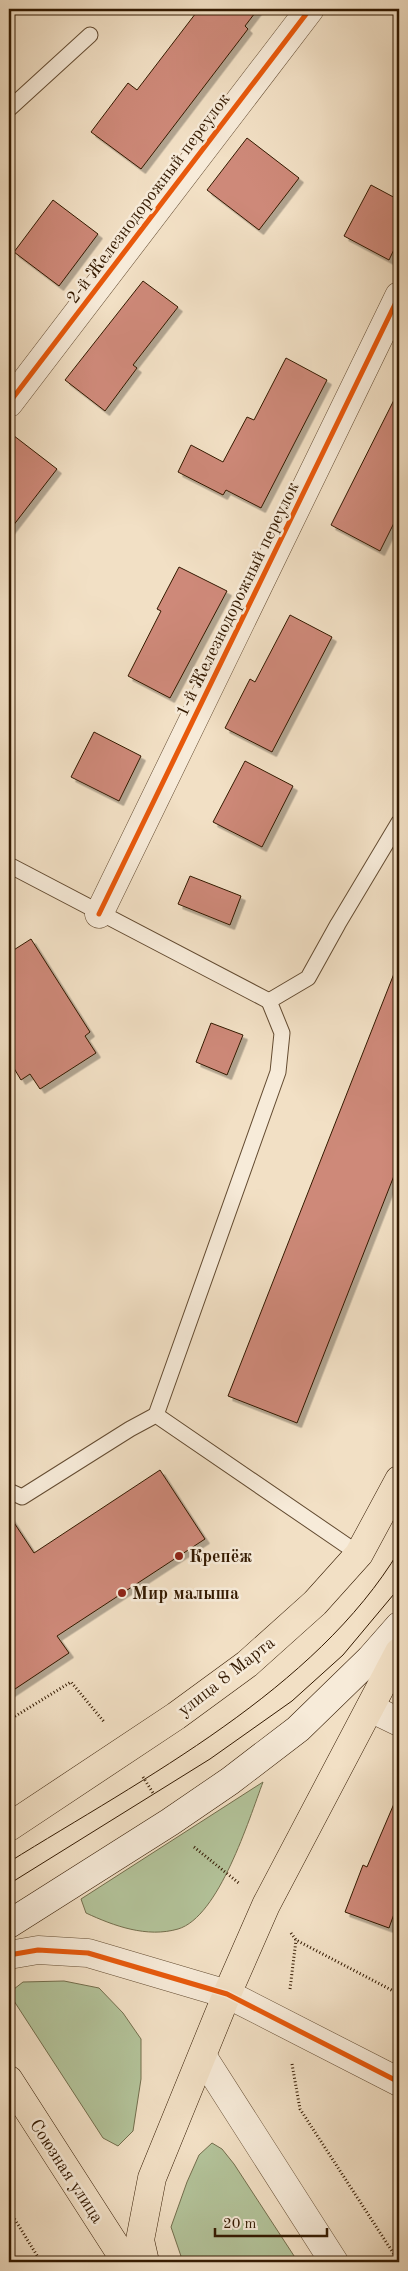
<svg xmlns="http://www.w3.org/2000/svg" width="408" height="2271" font-family="'Old Standard TT',serif">
  <style>
    .green { fill: #b3c39a; stroke: #736e4d }
    .building { fill: #ce8979; stroke: #331900; filter: url(#shadow) }
    .lines { fill: none; stroke-linecap: round; stroke-linejoin: round }
    .service-casing { stroke: #634b31; stroke-width: 17 }
    .minor-casing { stroke: #634b31; stroke-width: 29 }
    .secondary-casing { stroke: #331900; stroke-width: 29 }
    .primary-casing { stroke: #331900; stroke-width: 29 }
    .path { stroke: #331900; stroke-width: 3; stroke-dasharray: 1 2.5; stroke-linecap: butt }
    .service { stroke: #f7ebd9; stroke-width: 15 }
    .minor { stroke: #f7ebd9; stroke-width: 28 }
    .secondary { stroke: #f7ebd9; stroke-width: 28 }
    .primary { stroke: #f2e0c5; stroke-width: 28 }
    .tram { stroke: #331900; stroke-width: 1 }
    .cycleway-casing { stroke: #f7ebd9; stroke-width: 8 }
    .cycleway { stroke: #e8590c; stroke-width: 5 }
    .poi-dot { fill: #8f2418; stroke: #f7ebd9; stroke-width: 2 }
    .labels { text-anchor: middle; stroke-width: 5; stroke-linejoin: round; paint-order: stroke }
    .street-label { font-size: 18px; fill: #331900; stroke: #f7ebd9 }
    .poi-label { font-size: 18px; font-weight: bold; fill: #331900; stroke: #f7ebd9; text-anchor: start }
  </style>
  <defs>
    <filter id="shadow"><feDropShadow dx="4.5" dy="4.5" stdDeviation="0" flood-color="#0004"/></filter>
  </defs>
  <rect width="100%" height="100%" fill="#f2e0c5"/>
  <filter id="stains"><feTurbulence type="fractalNoise" baseFrequency=".004" numOctaves="4"/><feColorMatrix values="0 0 0 0 .2 0 0 0 0 .09 0 0 0 0 .02 0 0 0 .5 -.17"/></filter>
  <radialGradient id="worn" r=".72"><stop offset=".6" stop-color="#630" stop-opacity="0"/><stop offset="1" stop-color="#630" stop-opacity=".3"/></radialGradient>
  <g class="green">
    <path d="M263 1782C249 1819 219 1917 178 1929 147 1938 114 1926 86 1913L81 1899Z"/>
    <path d="M64 1981 99 1988 123 2013 141 2039V2079L133 2131 118 2146 103 2138 14 2001V1989L23 1982Z"/>
    <path d="M212 2143 222 2149 234 2164 298 2262H183L171 2227 187 2182 199 2155Z"/>
  </g>
  <g class="building">
    <path d="M199 9H258L245 26 248 29 141 169 91 132 128 83 137 90Z"/>
    <path d="M247 138 299 178 259 230 207 190Z"/>
    <path d="M371 185 399 200V239L389 260 344 236Z"/>
    <path d="M53 200 98 234 59 286 14 252Z"/>
    <path d="M143 281 178 307 133 365 137 368 105 411 65 380Z"/>
    <path d="M286 358 327 380 261 508 226 490 223 495 178 472 191 445 223 462 247 417 254 420Z"/>
    <path d="M399 390V513L380 551 331 525Z"/>
    <path d="M9 432 57 469 9 531Z"/>
    <path d="M179 567 227 591 170 698 128 676 161 611 157 609Z"/>
    <path d="M290 615 332 637 272 752 225 728 250 679 255 682Z"/>
    <path d="M94 732 141 756 119 801 71 777Z"/>
    <path d="M245 761 293 786 262 847 213 822Z"/>
    <path d="M190 876 241 896 230 925 178 904Z"/>
    <path d="M31 939 90 1032 85 1036 96 1053 40 1089 30 1074 21 1080 9 1060V953Z"/>
    <path d="M397 966H399V1163L297 1423 228 1396Z"/>
    <path d="M211 1023 243 1035 227 1075 196 1062Z"/>
    <path d="M160 1470 205 1539 57 1636 69 1653 9 1693V1515L34 1553Z"/>
    <path d="M399 1792V1900L389 1928 345 1912 363 1865 367 1867Z"/>
  </g>
  <g class="lines">
    <defs>
      <g id="service">
        <path d="M9 109 90 35"/>
        <path d="M9 865 269 1001"/>
        <path d="M156 1415 278 1072 282 1033 269 1001 308 978 338 924 399 822"/>
        <path d="M9 1491 22 1497 130 1429 156 1415 359 1554"/>
      </g>
      <g id="minor">
        <path d="M9 403 310 9"/>
        <path d="M99 914 399 296"/>
        <path d="M370 1708 399 1722"/>
        <path d="M9 1955 38 1950 88 1953 227 1994 399 2082"/>
        <path d="M203 2057 334 2262"/>
      </g>
      <path id="secondary" d="M9 1924 170 1822 230 1781 298 1729 370 1659 399 1626"/>
      <g id="primary">
        <path d="M9 1827 176 1716 247 1664 315 1603 359 1554 399 1480"/>
        <path d="M9 2080 126 2262"/>
        <path d="M145 2262 140 2240 152 2178 227 1994 266 1905 399 1652"/>
      </g>
    </defs>
    <use href="#service" class="service-casing"/>
    <use href="#minor" class="minor-casing"/>
    <use href="#secondary" class="secondary-casing"/>
    <use href="#primary" class="primary-casing"/>
    <g class="path">
      <path d="M9 1720 71 1682 105 1723"/>
      <path d="M143 1777 153 1793"/>
      <path d="M194 1847 240 1884"/>
      <path d="M291 1933 296 1940 399 1994"/>
      <path d="M290 1989 296 1940"/>
      <path d="M292 2064 300 2109 399 2262"/>
      <path d="M9 2210 41 2262"/>
    </g>
    <use href="#service" class="service"/>
    <use href="#minor" class="minor"/>
    <use href="#secondary" class="secondary"/>
    <use href="#primary" class="primary"/>
    <g class="tram">
      <path d="M9 1862C144 1778 315 1690 399 1551"/>
      <path d="M9 1884 210 1759 292 1701 343 1655 399 1588"/>
    </g>
    <defs>
      <g id="cycleway">
        <path d="M9 403 310 9"/>
        <path d="M99 914 399 296"/>
        <path d="M9 1955 38 1950 88 1953 227 1994 399 2082"/>
      </g>
    </defs>
    <use href="#cycleway" class="cycleway-casing"/>
    <use href="#cycleway" class="cycleway"/>
  </g>
  <g class="poi-dot">
    <circle cx="179" cy="1556" r="5"/>
    <circle cx="122" cy="1593" r="5"/>
  </g>
  <g class="labels">
    <g class="street-label">
      <text transform="translate(148 198) rotate(-53)" y="6">2-й Железнодорожный переулок</text>
      <text transform="translate(237 599) rotate(-64)" y="6">1-й Железнодорожный переулок</text>
      <text transform="translate(226 1676) rotate(-38)" y="6">улица 8 Марта</text>
      <text transform="translate(67 2171) rotate(57)" y="6">Союзная улица</text>
    </g>
    <g class="poi-label">
      <text x="189" y="1562">Крепёж</text>
      <text x="132" y="1599">Мир малыша</text>
    </g>
  </g>
  <rect width="408" height="2271" fill="none" stroke="#f2e0c5" stroke-width="30"/>
  <rect x="10" y="10" width="388" height="2251" fill="none" stroke="#331900" stroke-width="2.5"/>
  <rect x="15" y="15" width="378" height="2241" fill="none" stroke="#331900"/>
  <path d="M215 2228v8h112v-8" fill="none" stroke="#331900" stroke-width="2.5"/>
  <text x="223" y="2228" font-size="15" fill="#331900" stroke="#f7ebd9" stroke-width="4" paint-order="stroke">20 m</text>
  <rect width="100%" height="100%" filter="url(#stains)"/>
  <rect width="100%" height="100%" fill="url(#worn)"/>
</svg>
